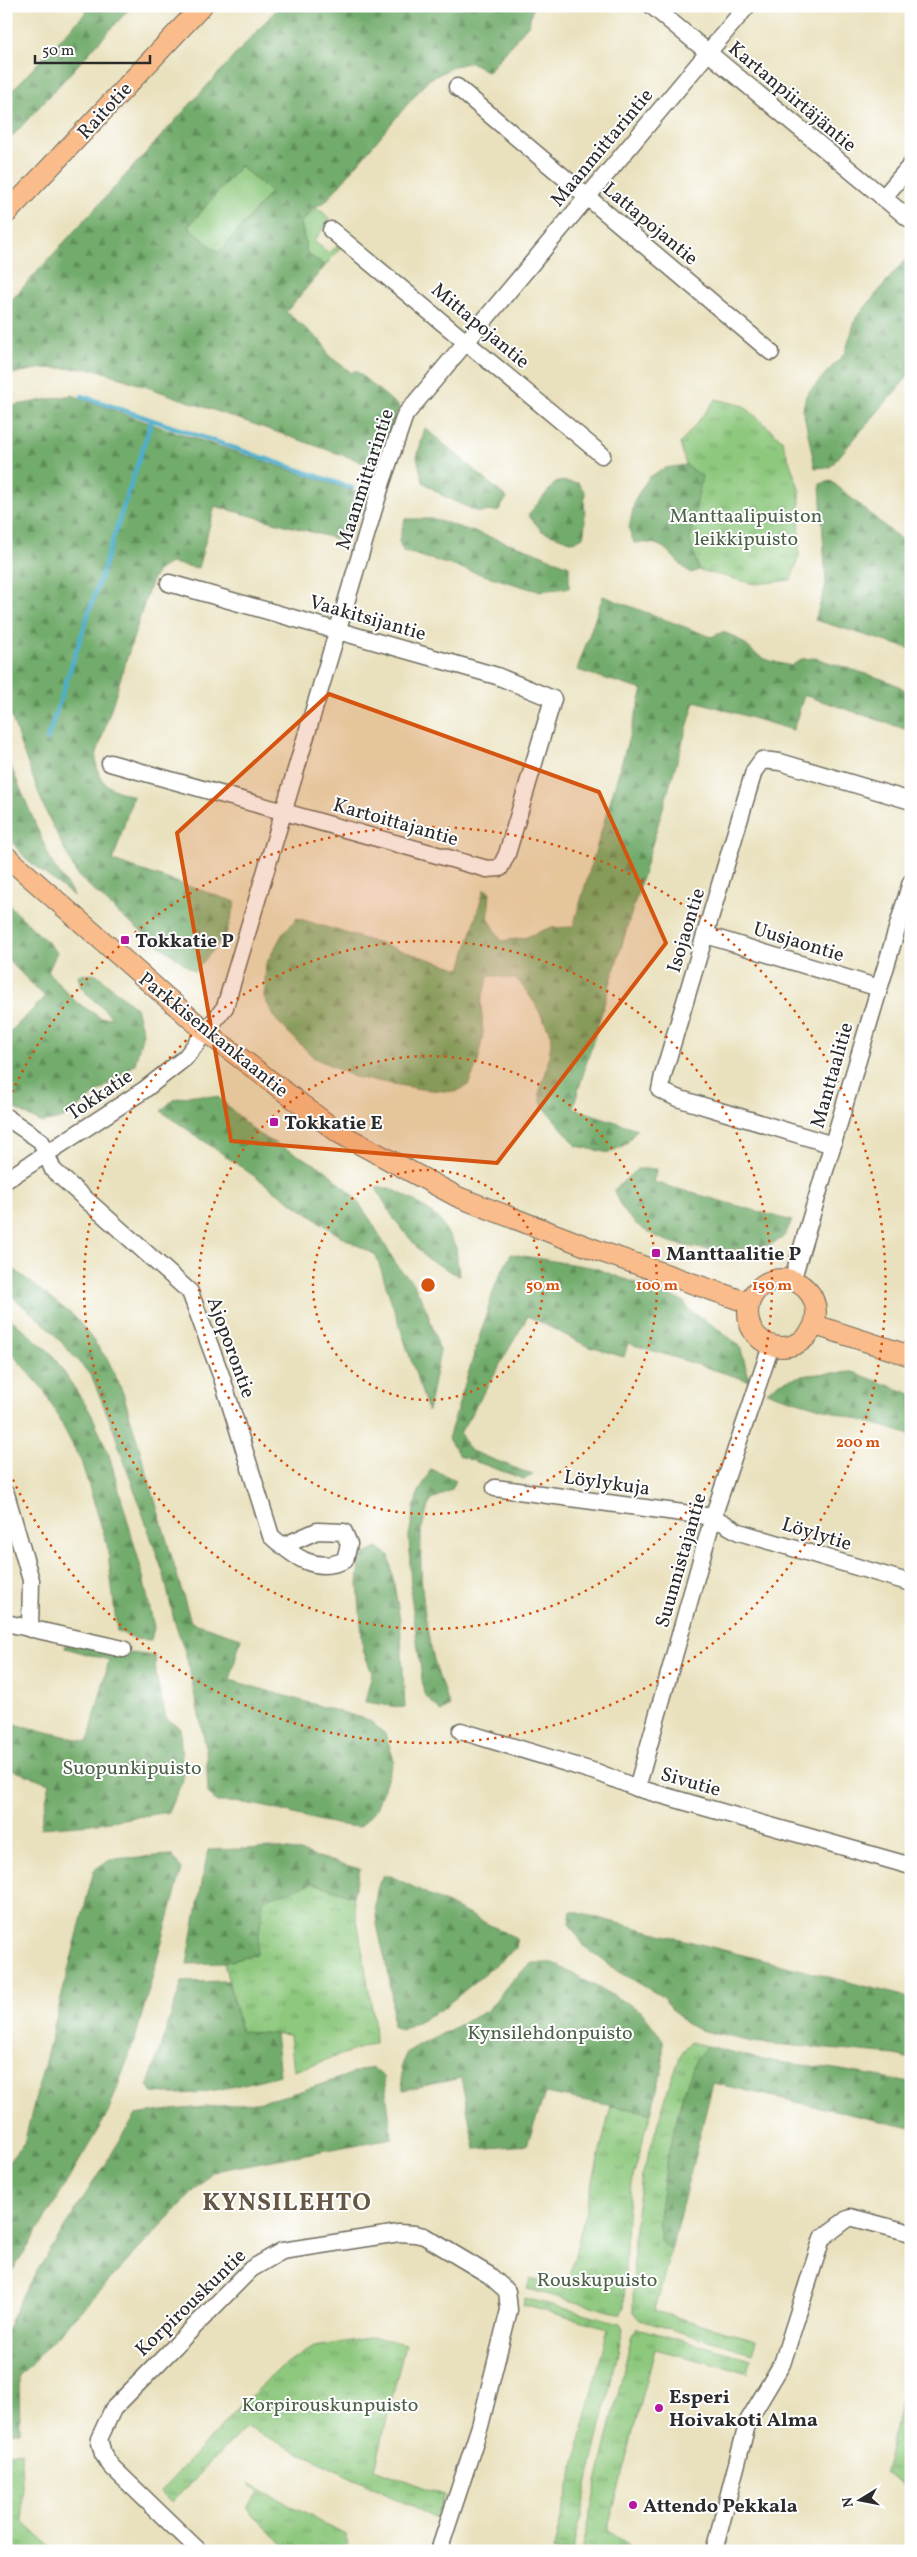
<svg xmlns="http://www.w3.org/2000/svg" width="917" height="2557" font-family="Vollkorn,serif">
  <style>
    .grass { fill: #8dc87d; stroke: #5c7a54 }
    .forest { fill: url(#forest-firs); stroke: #4e6c4c; fill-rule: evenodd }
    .park { fill: url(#park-tufts); stroke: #5c7a54 }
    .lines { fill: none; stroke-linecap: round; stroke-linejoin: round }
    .stream { stroke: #4dafcc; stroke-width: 4.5 }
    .minor-casing { stroke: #6e6b5e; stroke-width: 19 }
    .major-casing { stroke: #6e6b5e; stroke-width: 22 }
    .minor { stroke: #fff; stroke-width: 16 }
    .major { stroke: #f9bc8a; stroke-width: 20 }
    .marked { fill: #d5540f; fill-opacity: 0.2; stroke: #d5540f; stroke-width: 4; stroke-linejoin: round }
    .ring { fill: none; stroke: #d5540f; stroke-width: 2.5; stroke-dasharray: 2.5 5 }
    .poi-dot { fill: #b5179e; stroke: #fff; stroke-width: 2 }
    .labels { text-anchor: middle; stroke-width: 4; stroke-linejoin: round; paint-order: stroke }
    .street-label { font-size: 20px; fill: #2b2b2b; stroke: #fff }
    .park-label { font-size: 20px; fill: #4d6248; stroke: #fff }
    .poi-label { font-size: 20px; font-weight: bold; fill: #2b2b2b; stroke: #fff; text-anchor: start }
    .district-label { font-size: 25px; font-weight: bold; letter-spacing: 1px; fill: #655744; stroke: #fff }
    .centre { fill: #d5540f; stroke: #fff; stroke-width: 2.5 }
    .ring-label { font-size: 15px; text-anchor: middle; font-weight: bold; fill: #d5540f; stroke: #fff; stroke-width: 4; stroke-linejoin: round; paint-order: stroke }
  </style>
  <defs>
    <pattern id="forest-firs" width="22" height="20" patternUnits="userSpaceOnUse" patternTransform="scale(1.25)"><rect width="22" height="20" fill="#72ac6c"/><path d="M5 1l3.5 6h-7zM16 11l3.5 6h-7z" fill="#5e8c59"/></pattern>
    <pattern id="park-tufts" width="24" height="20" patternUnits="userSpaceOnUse" patternTransform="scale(1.25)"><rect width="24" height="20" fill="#8dc87d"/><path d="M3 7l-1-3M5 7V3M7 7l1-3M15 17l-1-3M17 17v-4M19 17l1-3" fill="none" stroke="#73a367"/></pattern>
  </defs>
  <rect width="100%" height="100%" fill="#fff"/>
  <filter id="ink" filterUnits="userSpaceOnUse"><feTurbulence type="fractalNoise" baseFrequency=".02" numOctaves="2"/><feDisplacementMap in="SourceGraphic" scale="10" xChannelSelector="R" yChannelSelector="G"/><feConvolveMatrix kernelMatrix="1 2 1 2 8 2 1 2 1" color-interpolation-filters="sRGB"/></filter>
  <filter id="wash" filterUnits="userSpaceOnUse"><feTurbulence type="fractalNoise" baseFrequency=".0096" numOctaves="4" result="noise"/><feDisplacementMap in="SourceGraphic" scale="20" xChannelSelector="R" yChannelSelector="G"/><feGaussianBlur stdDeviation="1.12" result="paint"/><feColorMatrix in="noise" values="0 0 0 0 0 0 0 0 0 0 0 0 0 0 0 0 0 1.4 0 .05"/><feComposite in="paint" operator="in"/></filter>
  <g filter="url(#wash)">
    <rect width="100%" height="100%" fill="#e9e1bd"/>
    <g class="grass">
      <path d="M240 166 271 192 219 253 188 227Z"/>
      <path d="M317 207 330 219 314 241 329 253 339 245 342 246 325 266 307 253 300 222Z"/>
    </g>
    <g class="forest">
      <path d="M92 6H132L6 143V97Z"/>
      <path d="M280 6H533L529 24 488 72 471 62 455 66 428 80 325 202 313 208 301 222 307 253 325 266 286 312 324 344 329 356 352 373 355 370 399 407 376 470 357 460 95 369 43 368 6 375V306ZM240 166 271 192 219 253 188 227Z"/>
      <path d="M911 253V373L830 467 815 468 803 409 806 395 845 353 856 318Z"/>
      <path d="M72 395 157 426 366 495 348 542 215 506 198 568 170 563 159 570 151 582 96 756C96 783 109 789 133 796L113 861 236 902 226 934 195 972 125 919 77 875 46 812 21 746 6 699V407Z"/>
      <path d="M425 428 507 498 498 511 478 512 443 496 423 482 417 457Z"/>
      <path d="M686 465 702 476 690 541 699 570 691 573C666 556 671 540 634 543L629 529 635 499 649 477 665 468Z"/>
      <path d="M557 481 578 483 585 492C583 508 587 522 583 537L573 542 542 531 528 515Z"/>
      <path d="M831 481 911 548V649L815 620 826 585 820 484Z"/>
      <path d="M405 519H434L530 550 569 566V588L538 591 403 551 399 541Z"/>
      <path d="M603 596 711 637 723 632C742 639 741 642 756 654 766 661 779 663 791 666L802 659 815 658 879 678 897 685 911 694V731L804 695 793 730 695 701 573 1108 637 1129 626 1144 609 1153 577 1146 542 1105 539 1093 547 1069 552 1036 534 1002 518 980 489 975 481 1002 483 1033 478 1063 468 1085 456 1092 421 1089 354 1077 313 1057 276 1020 264 997 266 964 283 933 297 918 461 969 484 889 490 892 488 917 501 941 524 938 549 928 573 927 643 690 577 670Z"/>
      <path d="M6 755 52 863 75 897 28 861 6 835Z"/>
      <path d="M6 902 57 952 48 972 76 1002 101 1018 112 1017 81 988 78 975 96 974 136 1008 143 1032 135 1064 64 1118 42 1123 6 1104V1036L45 997 6 958Z"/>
      <path d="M194 1095 218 1097 258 1134 324 1169 352 1194 370 1219 397 1266 414 1284 427 1311 440 1351 428 1411 376 1255 340 1236 161 1111 174 1099Z"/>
      <path d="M637 1169H657L653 1182 792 1221C789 1226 786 1235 782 1238 772 1246 755 1248 742 1249 695 1253 629 1242 614 1190Z"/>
      <path d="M376 1188H390L415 1201 439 1219 456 1247 459 1276 426 1258 394 1219Z"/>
      <path d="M511 1254 595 1268 683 1301 691 1312 713 1325 740 1346 750 1381 628 1343 624 1357 587 1346 528 1316 460 1433 469 1450 533 1475 524 1479 460 1456 448 1439 496 1283Z"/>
      <path d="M6 1263 76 1318 108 1360 123 1393 191 1622 241 1638 230 1680 369 1720 385 1734 394 1760 376 1809 360 1827C310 1824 268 1800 217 1802L208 1794 206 1748 186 1655 174 1620 164 1575 112 1426 92 1377 48 1327 6 1291Z"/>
      <path d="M6 1315 51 1353 91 1413 109 1455 141 1568 154 1627 151 1640 136 1639 117 1631 107 1544 81 1461 44 1390 6 1347Z"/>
      <path d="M853 1372 911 1394V1435L767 1392C788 1372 825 1374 853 1372Z"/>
      <path d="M431 1469 456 1480 452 1489 430 1501C427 1511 422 1524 421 1535 419 1591 427 1654 450 1706L441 1712 424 1694 411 1595 409 1535 417 1496Z"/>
      <path d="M377 1548 389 1555 400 1620 405 1708 365 1702 372 1673 363 1650 358 1583 361 1556Z"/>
      <path d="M67 1639 114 1651 155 1656 156 1676 166 1718 180 1728 183 1780 168 1812 91 1824 40 1828 50 1783 6 1768V1722L88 1742 109 1660 65 1648Z"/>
      <path d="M275 1848 296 1851 360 1869 353 1896 313 1883 257 1954 224 1963 187 1964 208 1850Z"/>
      <path d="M171 1855 182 1869 136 2036 108 2113 25 2252 6 2280V2165L24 2143 94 1870 110 1859Z"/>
      <path d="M383 1876H391L514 1937 517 1941 516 1948 442 2009 401 2030 393 2026C392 2010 392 1992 389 1976 384 1948 365 1902 383 1876Z"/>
      <path d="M571 1911 911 1998V2059L895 2055 752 2042 700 2030 686 2024 661 1996 616 1970 585 1947 569 1923Z"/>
      <path d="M532 1963H553L641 2011 663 2040V2066L651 2113 545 2093 527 2145 475 2149 461 2078 403 2090 401 2065 407 2052 488 2010 511 1981Z"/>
      <path d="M228 1981 241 2031 275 2034 280 2075C239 2085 196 2098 153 2093L148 2085 182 1982Z"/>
      <path d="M707 2046 763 2060 835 2069 911 2082V2128L713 2083 671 2250 662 2243 658 2222 668 2154 682 2097 696 2059Z"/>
      <path d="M371 2067 384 2077 392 2138 213 2171 19 2376 20 2432H6V2330L25 2290 136 2115C178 2107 220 2108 262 2101 299 2094 335 2079 371 2067Z"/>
    </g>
    <g class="park">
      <path d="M716 399 744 406 782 440 800 492 799 556 791 580 755 584 699 570 690 541 702 476 686 465 680 444Z"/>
      <path d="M313 1883 353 1896 374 2020 375 2043 294 2071 290 2035 241 2031 224 1963 257 1954 263 1900Z"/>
      <path d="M690 2042 707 2046 696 2059 682 2097 668 2154 658 2222 662 2243 671 2250 655 2311 756 2340 752 2353 640 2320 633 2312 634 2234 642 2176 669 2086 681 2055Z"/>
      <path d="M611 2106 651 2113 631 2184 627 2214 624 2307 621 2313H617L527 2289 530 2279 567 2288Z"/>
      <path d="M525 2298 620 2323 623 2330 572 2551H553L608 2328 523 2305Z"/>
      <path d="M637 2328 751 2359 748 2373 655 2349 607 2531 638 2551H581L632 2334Z"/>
      <path d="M374 2337 405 2344 375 2469 444 2495 436 2518 246 2427 171 2503 160 2492 241 2405 286 2364 314 2347Z"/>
      <path d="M911 2359V2490L884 2473Z"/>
      <path d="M21 2452 23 2522 54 2551H6V2453Z"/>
      <path d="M249 2483 345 2535 348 2543 341 2551H290L246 2508 259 2493Z"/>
    </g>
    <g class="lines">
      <g class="stream">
        <path d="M82 396 352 488"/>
        <path d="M47 740 152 420"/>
      </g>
    </g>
  </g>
  <g filter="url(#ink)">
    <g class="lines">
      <defs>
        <g id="minor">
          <path d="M652 6 908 218"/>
          <path d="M457 87 771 352"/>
          <path d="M883 198 911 165"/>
          <path d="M331 230 602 455"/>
          <path d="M110 763 487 869 500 868 507 854 553 699 497 676 169 583"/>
          <path d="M706 935 879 988"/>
          <path d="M6 1117 41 1141 53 1170 190 1292 222 1378 271 1536C293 1556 315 1574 345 1560L349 1544 344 1532 317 1531 283 1546"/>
          <path d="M833 1145 677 1098 660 1090 663 1075 754 771 762 760 780 762 911 801"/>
          <path d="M6 1180 144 1090 185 1058 225 1007 382 482 405 415 747 6"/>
          <path d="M792 1281 911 882"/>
          <path d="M495 1488 713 1517 739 1532 911 1583"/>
          <path d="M6 1494 31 1580 30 1629"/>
          <path d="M6 1623 123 1649"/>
          <path d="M461 1731 599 1773 637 1788 911 1866"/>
          <path d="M637 1788 713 1517 771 1346"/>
          <path d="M199 2551 111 2466 103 2454 99 2439 113 2409 251 2269 282 2251 399 2233 415 2234 424 2236 489 2275 507 2291 509 2310 480 2426 439 2551"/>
          <path d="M714 2551 748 2421 782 2364 822 2238 850 2217 911 2233"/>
        </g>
        <g id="major">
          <path d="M6 214 202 6"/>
          <path d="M6 856 206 1032 339 1133 458 1197 599 1251 749 1303"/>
          <circle cx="782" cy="1313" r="34"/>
          <path d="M815 1325 911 1356"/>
        </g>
      </defs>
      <use href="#minor" class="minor-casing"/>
      <use href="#major" class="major-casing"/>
      <use href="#minor" class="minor"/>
      <use href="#major" class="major"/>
    </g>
  </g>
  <path class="marked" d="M329 694 599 792 666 943 497 1163 231 1141 177 833Z"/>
  <g class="ring">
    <circle cx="428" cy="1285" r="115"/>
    <circle cx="428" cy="1285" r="229"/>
    <circle cx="428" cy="1285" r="344"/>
    <path d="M6 1106A458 458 0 1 1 6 1464"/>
  </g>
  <g class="poi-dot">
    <rect x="120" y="935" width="10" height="10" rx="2.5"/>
    <rect x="269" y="1117" width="10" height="10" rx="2.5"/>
    <rect x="651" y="1248" width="10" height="10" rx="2.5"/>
    <circle cx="659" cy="2408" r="5"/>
    <circle cx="633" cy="2505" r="5"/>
  </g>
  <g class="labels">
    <g class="street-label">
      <text transform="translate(793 96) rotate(40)" y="7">Kartanpiirtäjäntie</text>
      <text transform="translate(104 110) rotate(-47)" y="7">Raitotie</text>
      <text transform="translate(601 147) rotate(-50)" y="7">Maanmittarintie</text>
      <text transform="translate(651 223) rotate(40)" y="7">Lattapojantie</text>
      <text transform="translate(481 325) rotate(40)" y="7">Mittapojantie</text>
      <text transform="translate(364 479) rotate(-72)" y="7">Maanmittarintie</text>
      <text transform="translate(368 617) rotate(16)" y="7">Vaakitsijantie</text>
      <text transform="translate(396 821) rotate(16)" y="7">Kartoittajantie</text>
      <text transform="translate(685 930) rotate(-73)" y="7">Isojaontie</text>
      <text transform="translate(799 941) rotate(17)" y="7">Uusjaontie</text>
      <text transform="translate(214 1034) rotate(39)" y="7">Parkkisenkankaantie</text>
      <text transform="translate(831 1075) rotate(-74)" y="7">Manttaalitie</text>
      <text transform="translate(99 1094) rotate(-34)" y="7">Tokkatie</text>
      <text transform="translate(232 1347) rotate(70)" y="7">Ajoporontie</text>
      <text transform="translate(607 1482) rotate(8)" y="7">Löylykuja</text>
      <text transform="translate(817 1533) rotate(17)" y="7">Löylytie</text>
      <text transform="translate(680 1560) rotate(-74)" y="7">Suunnistajantie</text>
      <text transform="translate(691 1781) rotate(16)" y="7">Sivutie</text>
      <text transform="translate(190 2302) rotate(-44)" y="7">Korpirouskuntie</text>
    </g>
    <g class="park-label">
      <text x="746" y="522">Manttaalipuiston<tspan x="746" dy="23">leikkipuisto</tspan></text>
      <text x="132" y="1774">Suopunkipuisto</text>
      <text x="550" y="2039">Kynsilehdonpuisto</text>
      <text x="597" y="2286">Rouskupuisto</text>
      <text x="330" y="2411">Korpirouskunpuisto</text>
    </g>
    <g class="poi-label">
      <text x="135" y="947">Tokkatie P</text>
      <text x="284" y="1129">Tokkatie E</text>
      <text x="666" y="1260">Manttaalitie P</text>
      <text x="669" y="2403">Esperi<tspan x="669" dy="23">Hoivakoti Alma</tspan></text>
      <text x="643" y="2512">Attendo Pekkala</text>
    </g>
    <g class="district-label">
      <text x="287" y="2210">KYNSILEHTO</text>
    </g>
  </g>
  <circle cx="428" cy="1285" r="8" class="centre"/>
  <g class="ring-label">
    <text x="543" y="1290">50 m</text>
    <text x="657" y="1290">100 m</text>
    <text x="772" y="1290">150 m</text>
    <text x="858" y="1447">200 m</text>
  </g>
  <rect width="917" height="2557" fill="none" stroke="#fff" stroke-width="25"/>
  <g transform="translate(860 2500) rotate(260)" stroke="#ffffff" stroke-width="4" paint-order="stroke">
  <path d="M0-4L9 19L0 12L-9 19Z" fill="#2b2b2b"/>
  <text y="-8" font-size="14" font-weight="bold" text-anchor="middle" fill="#2b2b2b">N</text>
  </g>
  <path d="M35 55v8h115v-8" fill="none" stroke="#2b2b2b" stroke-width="2.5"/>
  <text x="42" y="55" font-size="15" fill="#2b2b2b" stroke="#ffffff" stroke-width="4" paint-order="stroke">50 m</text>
</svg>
